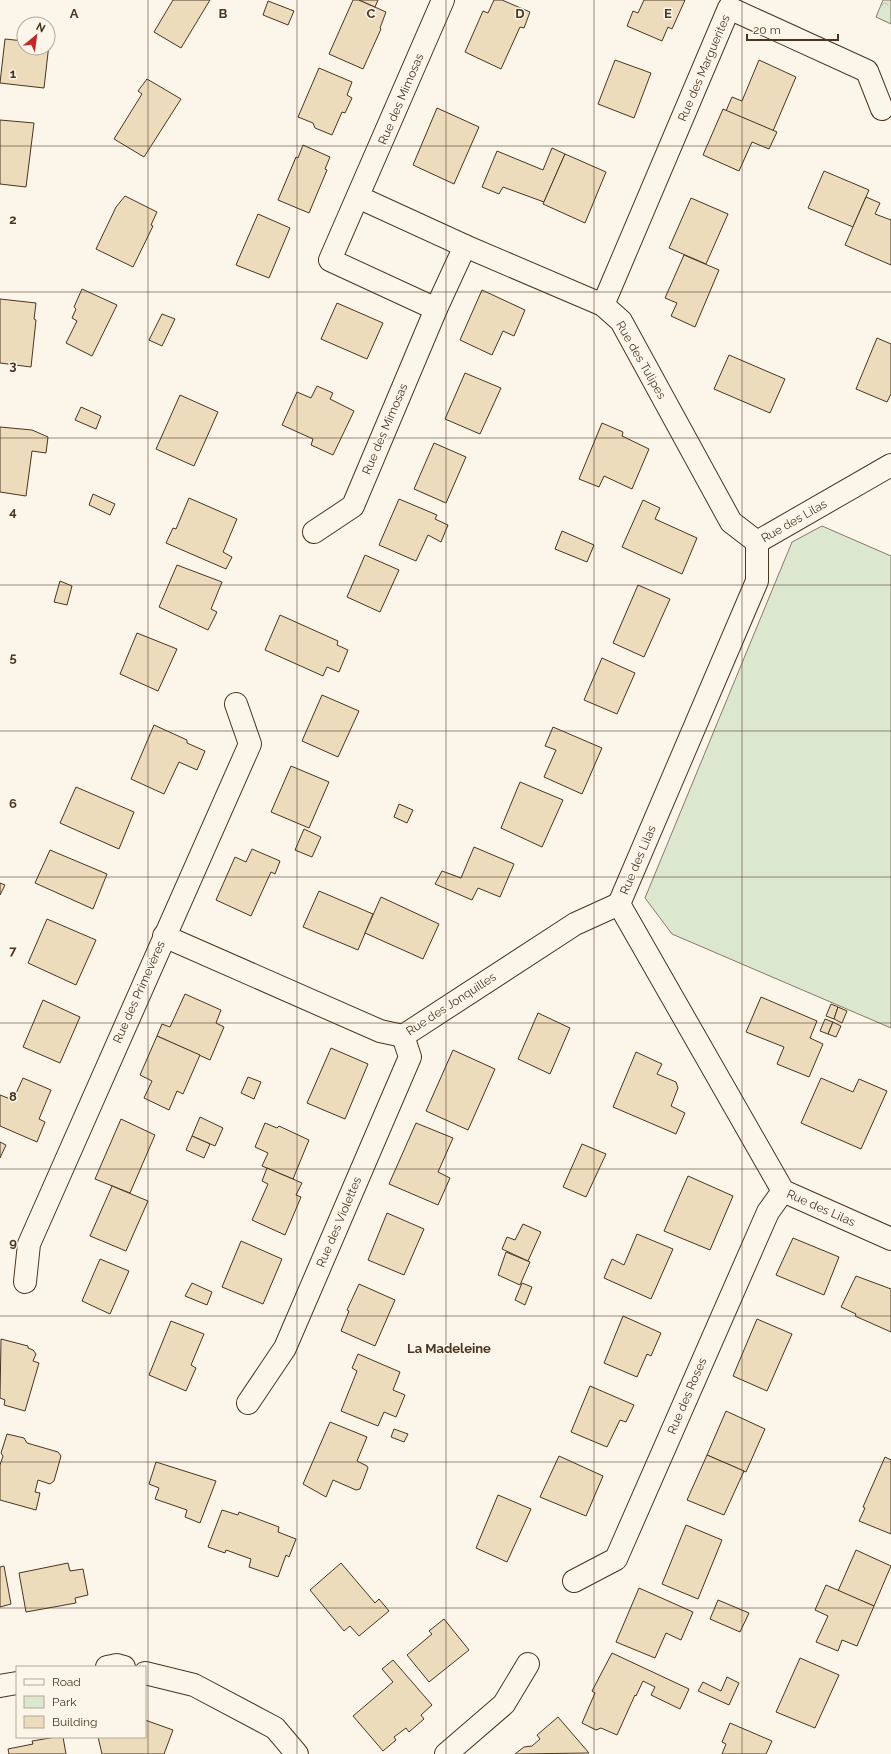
<svg xmlns="http://www.w3.org/2000/svg" width="891" height="1754" font-family="Raleway,sans-serif">
  <style>
    .green { fill: #dce7d0; stroke: #887966 }
    .forest { fill: url(#forest-crowns); stroke: #887966 }
    .building { fill: #ecdcbc; stroke: #4a3520 }
    .lines { fill: none; stroke-linecap: round; stroke-linejoin: round }
    .minor-casing { stroke: #4a3520; stroke-width: 24 }
    .minor { stroke: #fbf6e9; stroke-width: 22 }
    .grid { fill: none; stroke: #4a3520; stroke-width: 1; stroke-opacity: 0.55 }
    .labels { text-anchor: middle; stroke-width: 3; stroke-linejoin: round; paint-order: stroke }
    .street-label { font-size: 12px; fill: #4a3520; stroke: #fbf6e9 }
    .neighbourhood-label { font-size: 13px; font-weight: bold; fill: #4a3520; stroke: #fbf6e9 }
    .grid-label { font-size: 13px; text-anchor: middle; font-weight: bold; fill: #4a3520; stroke: #fbf6e9; stroke-width: 3; stroke-linejoin: round; paint-order: stroke }
  </style>
  <defs>
    <pattern id="forest-crowns" width="20" height="18" patternUnits="userSpaceOnUse"><rect width="20" height="18" fill="#dce7d0"/><path d="M2 6a3 3 0 1 1 6 0M12 15a3 3 0 1 1 6 0" fill="none" stroke="#bec7b2"/></pattern>
  </defs>
  <rect width="100%" height="100%" fill="#fbf6e9"/>
  <path class="green" d="M822 526 891 556V1028L672 934 645 898 792 542Z"/>
  <path class="forest" d="M883 0H891V24L876 17Z"/>
  <g class="building">
    <path d="M173 0H210L181 48 154 32Z"/>
    <path d="M353 0H359L386 12 380 28 381 29 363 69 329 54Z"/>
    <path d="M359 0H378L375 7Z"/>
    <path d="M494 0H502L530 12 524 28 520 27 501 69 465 52 483 11 488 13Z"/>
    <path d="M644 0H685L672 29 668 27 662 41 627 26 633 11 638 13Z"/>
    <path d="M268 1 294 11 288 25 263 15Z"/>
    <path d="M5 39 24 41V48H48V44H49L44 88 0 83Z"/>
    <path d="M615 60 651 73 634 118 598 104Z"/>
    <path d="M759 60 796 77 773 131 726 111 732 97 742 101Z"/>
    <path d="M319 68 352 82 347 95 352 98 345 113 342 112 332 135 315 128 313 123 298 117Z"/>
    <path d="M147 79 181 99 144 157 114 139 142 94 138 91Z"/>
    <path d="M437 108 479 127 454 184 413 165Z"/>
    <path d="M723 109 777 132 769 149 752 142 739 171 703 155Z"/>
    <path d="M0 120 34 123 26 187 0 184Z"/>
    <path d="M303 145 330 157 325 169 327 170 309 213 278 200 296 157 298 158Z"/>
    <path d="M552 148 565 154 544 202 503 187 499 194 482 187 497 151 543 170Z"/>
    <path d="M565 154 606 172 585 223 543 204Z"/>
    <path d="M824 171 869 190 853 227 808 208Z"/>
    <path d="M125 196 157 212 151 225 153 226 133 267 96 249 116 207Z"/>
    <path d="M866 197 880 203 875 214 891 220V265L845 245Z"/>
    <path d="M691 198 728 214 706 264 669 248Z"/>
    <path d="M258 214 290 228 269 278 236 265Z"/>
    <path d="M684 255 719 270 695 327 671 316 677 303 665 298Z"/>
    <path d="M82 289 117 305 92 356 66 343 77 321 72 318 76 309 74 307Z"/>
    <path d="M482 290 525 310 514 336 503 331 492 355 460 340Z"/>
    <path d="M0 299 36 303 34 319 36 320 31 367 0 363Z"/>
    <path d="M337 303 383 323 367 359 321 339Z"/>
    <path d="M162 314 175 319 162 346 149 340Z"/>
    <path d="M877 338 891 344V394L887 402 856 389Z"/>
    <path d="M729 355 785 379 770 413 714 389Z"/>
    <path d="M465 373 501 388 480 434 445 419Z"/>
    <path d="M317 386 333 393 330 399 354 411 333 455 311 445 313 439 282 425 297 392 311 398Z"/>
    <path d="M180 395 218 412 194 466 156 449Z"/>
    <path d="M81 407 101 416 96 429 75 420Z"/>
    <path d="M602 423 623 432 622 436 649 449 632 489 604 476 599 487 579 479Z"/>
    <path d="M0 427 32 430 48 437 46 453 32 451 26 496 0 492Z"/>
    <path d="M434 443 466 457 446 503 414 489Z"/>
    <path d="M93 494 115 504 110 515 89 505Z"/>
    <path d="M189 498 237 519 223 552 232 557 226 569 166 543 173 528 176 529Z"/>
    <path d="M399 499 437 515 435 519 448 525 441 542 428 535 416 561 379 545Z"/>
    <path d="M643 500 660 508 655 519 697 538 682 574 622 547Z"/>
    <path d="M562 531 594 545 587 562 555 549Z"/>
    <path d="M365 555 399 570 380 612 347 597Z"/>
    <path d="M177 565 222 582 211 609 217 612 208 630 159 607Z"/>
    <path d="M60 581 72 586 67 605 54 602Z"/>
    <path d="M638 585 670 599 644 657 613 643Z"/>
    <path d="M280 615 338 641 337 645 348 650 339 672 327 667 323 676 265 650Z"/>
    <path d="M137 633 177 649 158 691 120 674Z"/>
    <path d="M602 658 635 673 617 714 584 700Z"/>
    <path d="M322 695 359 711 338 757 302 741Z"/>
    <path d="M154 725 187 740V743L205 751 197 770 179 762 164 794 131 779Z"/>
    <path d="M553 727 602 748 582 794 544 777 556 750 545 746Z"/>
    <path d="M291 766 329 782 309 828 271 812Z"/>
    <path d="M520 782 563 800 542 847 501 828Z"/>
    <path d="M76 787 134 812 119 849 60 823Z"/>
    <path d="M399 804 413 810 407 823 394 817Z"/>
    <path d="M304 829 321 837 312 857 295 850Z"/>
    <path d="M474 847 514 864 500 897 478 888 472 900 435 884 442 871 461 878Z"/>
    <path d="M252 849 280 861 275 874 271 872 251 916 216 900 235 857 246 862Z"/>
    <path d="M50 850 107 874 93 909 35 883Z"/>
    <path d="M0 883 5 885 0 895Z"/>
    <path d="M319 891 373 914 358 950 303 927Z"/>
    <path d="M381 897 439 924 423 959 365 933Z"/>
    <path d="M47 919 96 940 76 985 28 963Z"/>
    <path d="M185 994 221 1010 216 1023 224 1027 210 1060 157 1036 162 1024 170 1027Z"/>
    <path d="M761 997 817 1021 810 1038 823 1044 809 1077 777 1064 784 1047 746 1032Z"/>
    <path d="M43 1000 80 1017 60 1063 23 1047Z"/>
    <path d="M831 1004 838 1007 834 1019 826 1016Z"/>
    <path d="M838 1007 847 1011 842 1023 834 1019Z"/>
    <path d="M538 1013 570 1028 550 1074 518 1059Z"/>
    <path d="M825 1019 833 1022 828 1034 820 1031Z"/>
    <path d="M833 1022 841 1026 836 1037 828 1034Z"/>
    <path d="M157 1036 200 1055 183 1094 177 1091 169 1110 144 1098 152 1081 140 1075Z"/>
    <path d="M331 1048 368 1064 345 1119 307 1103Z"/>
    <path d="M453 1050 495 1069 468 1130 426 1111Z"/>
    <path d="M636 1052 662 1064 657 1074 676 1082 678 1088 671 1106 685 1113 676 1134 613 1107Z"/>
    <path d="M248 1077 261 1082 254 1099 241 1093Z"/>
    <path d="M23 1078 51 1090 39 1119 45 1122 37 1142 0 1126V1095L13 1100Z"/>
    <path d="M821 1078 853 1092 859 1079 887 1091 861 1149 801 1123Z"/>
    <path d="M200 1117 223 1128 215 1146 192 1136Z"/>
    <path d="M121 1119 155 1135 130 1193 95 1179Z"/>
    <path d="M265 1123 277 1128 279 1126 309 1140 293 1179 262 1166 268 1153 255 1147Z"/>
    <path d="M416 1123 453 1138 438 1172 450 1178 438 1205 389 1184Z"/>
    <path d="M192 1136 210 1144 204 1158 186 1150Z"/>
    <path d="M0 1142 6 1145 0 1158Z"/>
    <path d="M582 1144 606 1154 586 1197 563 1187Z"/>
    <path d="M267 1168 302 1183 296 1195 301 1197 285 1235 252 1220 268 1184 262 1181Z"/>
    <path d="M688 1176 733 1196 710 1250 664 1231Z"/>
    <path d="M112 1186 148 1201 126 1251 90 1236Z"/>
    <path d="M387 1213 424 1229 404 1275 368 1260Z"/>
    <path d="M523 1224 541 1232 528 1261 502 1249 507 1237 515 1240Z"/>
    <path d="M637 1234 673 1249 651 1299 604 1278 612 1259 624 1265Z"/>
    <path d="M793 1238 839 1257 824 1295 776 1275Z"/>
    <path d="M241 1241 282 1259 263 1304 222 1287Z"/>
    <path d="M506 1252 530 1262 520 1285 498 1275Z"/>
    <path d="M100 1259 129 1271 110 1314 82 1301Z"/>
    <path d="M856 1276 891 1289V1332L855 1316 856 1314 841 1307Z"/>
    <path d="M192 1283 212 1292 207 1305 185 1296Z"/>
    <path d="M522 1283 532 1287 525 1305 515 1300Z"/>
    <path d="M359 1284 395 1300 375 1346 341 1331 349 1311 347 1310Z"/>
    <path d="M623 1316 661 1333 651 1356 647 1354 637 1377 604 1363Z"/>
    <path d="M757 1319 792 1334 767 1391 733 1376Z"/>
    <path d="M171 1321 204 1334 191 1365 196 1368 186 1391 149 1375Z"/>
    <path d="M1 1339 28 1346V1348L33 1350 36 1354 33 1361 39 1363 25 1411 4 1405 5 1400 0 1398Z"/>
    <path d="M358 1354 400 1372 393 1390 405 1395 396 1417 384 1412 378 1426 341 1411 357 1371 352 1368Z"/>
    <path d="M590 1386 634 1405 626 1422 620 1420 607 1447 571 1432Z"/>
    <path d="M726 1411 765 1429 746 1472 707 1455Z"/>
    <path d="M330 1422 367 1437 357 1461 367 1466 368 1468 360 1489 356 1490 333 1480 326 1497 303 1484Z"/>
    <path d="M394 1429 408 1434 404 1442 391 1437Z"/>
    <path d="M7 1434 24 1438 27 1443 58 1452 61 1456 54 1481 50 1484 38 1480 35 1492 40 1493 36 1510 0 1500V1465L3 1456 1 1453Z"/>
    <path d="M707 1455 744 1471 724 1515 687 1500Z"/>
    <path d="M559 1456 603 1476 586 1516 540 1497Z"/>
    <path d="M885 1457 891 1460V1534L859 1521 865 1508 863 1507Z"/>
    <path d="M156 1462 216 1481 200 1523 185 1517 187 1510 155 1499 159 1488 149 1484Z"/>
    <path d="M498 1495 531 1509 507 1562 476 1548Z"/>
    <path d="M222 1510 238 1515 239 1512 279 1527 278 1532 296 1539 289 1557 286 1555 278 1577 249 1567 251 1559 226 1550 225 1553 208 1547Z"/>
    <path d="M686 1525 722 1540 698 1599 662 1584Z"/>
    <path d="M856 1550 891 1566 874 1606 838 1591Z"/>
    <path d="M68 1563 70 1571 83 1569 88 1595 75 1598 76 1603 26 1612 19 1573Z"/>
    <path d="M341 1563 375 1603 379 1599 389 1611 359 1636 350 1626 344 1631 310 1590Z"/>
    <path d="M4 1566 11 1604 0 1607V1567Z"/>
    <path d="M826 1585 874 1606 857 1646 842 1640 838 1651 816 1642 828 1616 815 1610Z"/>
    <path d="M639 1588 693 1612 681 1640 666 1633 655 1658 616 1642Z"/>
    <path d="M718 1600 749 1613 740 1632 710 1619Z"/>
    <path d="M444 1619 469 1650 429 1682 407 1655 432 1634 429 1631Z"/>
    <path d="M612 1653 689 1689 680 1709 651 1695 655 1687 643 1681 636 1696 635 1695 617 1735 601 1728 596 1730 582 1723 595 1693 592 1691Z"/>
    <path d="M800 1658 839 1675 815 1728 776 1712Z"/>
    <path d="M393 1660 432 1705 421 1715 424 1719 409 1732 406 1728 394 1737 396 1740 383 1751 353 1716 393 1682 382 1669Z"/>
    <path d="M727 1677 739 1683 729 1705 698 1691 703 1682 721 1691Z"/>
    <path d="M558 1717 589 1753 515 1754 524 1747 532 1746 540 1739 537 1735Z"/>
    <path d="M145 1720 173 1730 164 1754H102L98 1737H145Z"/>
    <path d="M730 1723 772 1741 766 1754H722L726 1744 722 1742Z"/>
    <path d="M56 1737H63L66 1754H9L8 1749 33 1744 32 1741Z"/>
  </g>
  <g class="lines">
    <defs>
      <g id="minor">
        <path d="M358 197 465 246 436 309"/>
        <path d="M465 246 603 305 621 321 731 522 757 542"/>
        <path d="M603 305 729 8 867 71 882 109"/>
        <path d="M891 465 757 542V581L619 904 783 1191 891 1239"/>
        <path d="M314 532 353 506 436 309 330 260 443 0"/>
        <path d="M164 936 380 1031 403 1036 575 924 619 904"/>
        <path d="M25 1282 29 1244 250 744 236 704"/>
        <path d="M248 1403 285 1348 410 1057 403 1036"/>
        <path d="M574 1581 616 1559 768 1212 783 1191"/>
        <path d="M107 1667 117 1665 124 1667"/>
        <path d="M145 1673 194 1685 275 1728 297 1754"/>
        <path d="M0 1686 17 1683"/>
        <path d="M446 1754 504 1704 528 1664"/>
      </g>
    </defs>
    <use href="#minor" class="minor-casing"/>
    <use href="#minor" class="minor"/>
  </g>
  <path class="grid" d="M148 0V1754M297 0V1754M446 0V1754M594 0V1754M742 0V1754M0 146H891M0 292H891M0 438H891M0 585H891M0 731H891M0 877H891M0 1023H891M0 1169H891M0 1316H891M0 1462H891M0 1608H891"/>
  <g class="labels">
    <g class="street-label">
      <text transform="translate(704 68) rotate(-67)" y="4">Rue des Marguerites</text>
      <text transform="translate(401 99) rotate(-67)" y="4">Rue des Mimosas</text>
      <text transform="translate(641 360) rotate(60)" y="4">Rue des Tulipes</text>
      <text transform="translate(385 429) rotate(-67)" y="4">Rue des Mimosas</text>
      <text transform="translate(794 521) rotate(-30)" y="4">Rue des Lilas</text>
      <text transform="translate(638 860) rotate(-67)" y="4">Rue des Lilas</text>
      <text transform="translate(139 992) rotate(-66)" y="4">Rue des Primevères</text>
      <text transform="translate(451 1004) rotate(-33)" y="4">Rue des Jonquilles</text>
      <text transform="translate(821 1208) rotate(24)" y="4">Rue des Lilas</text>
      <text transform="translate(339 1222) rotate(-67)" y="4">Rue des Violettes</text>
      <text transform="translate(687 1396) rotate(-67)" y="4">Rue des Roses</text>
    </g>
    <g class="neighbourhood-label">
      <text x="449" y="1353">La Madeleine</text>
    </g>
  </g>
  <g class="grid-label">
    <text x="74" y="18">A</text>
    <text x="223" y="18">B</text>
    <text x="371" y="18">C</text>
    <text x="520" y="18">D</text>
    <text x="668" y="18">E</text>
    <text x="13" y="78">1</text>
    <text x="13" y="224">2</text>
    <text x="13" y="370">3</text>
    <text x="13" y="516">4</text>
    <text x="13" y="662">5</text>
    <text x="13" y="808">6</text>
    <text x="13" y="955">7</text>
    <text x="13" y="1101">8</text>
    <text x="13" y="1247">9</text>
  </g>
  <rect x="16" y="1666" width="130" height="72" fill="#fbf6e9" stroke="#b4a999"/>
  <rect x="24" y="1679" width="20" height="6" fill="#fbf6e9" stroke="#b4a999"/>
  <text x="52" y="1686" font-size="12" fill="#4a3520">Road</text>
  <rect x="24" y="1696" width="20" height="12" fill="#dce7d0" stroke="#b4a999"/>
  <text x="52" y="1706" font-size="12" fill="#4a3520">Park</text>
  <rect x="24" y="1716" width="20" height="12" fill="#ecdcbc" stroke="#b4a999"/>
  <text x="52" y="1726" font-size="12" fill="#4a3520">Building</text>
  <g transform="translate(36 36) rotate(29)"><circle r="19" fill="#fbf6e9" stroke="#b4a999"/>
  <path d="M0-3L7 15L0 10L-7 15Z" fill="#c62828"/>
  <text y="-6" font-size="11" font-weight="bold" text-anchor="middle" fill="#4a3520">N</text>
  </g>
  <path d="M747 34v6h91v-6" fill="none" stroke="#4a3520" stroke-width="2"/>
  <text x="753" y="34" font-size="12" fill="#4a3520" stroke="#fbf6e9" stroke-width="3" paint-order="stroke">20 m</text>
</svg>
